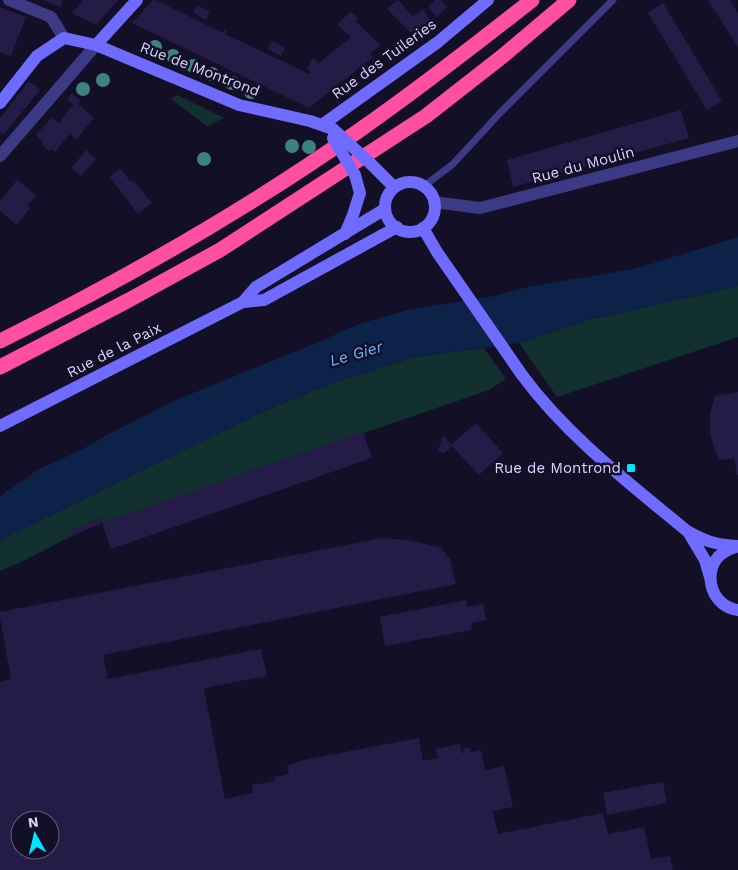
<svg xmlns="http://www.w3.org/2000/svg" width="738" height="870" font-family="'Work Sans',sans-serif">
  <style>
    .green { fill: #12302f }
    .water { fill: #0c2248 }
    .building { fill: #241b47; fill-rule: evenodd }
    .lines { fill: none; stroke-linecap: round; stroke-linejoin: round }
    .lane { stroke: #3d3a85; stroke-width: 7 }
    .street { stroke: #3d3a85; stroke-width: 12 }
    .secondary { stroke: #6f6bff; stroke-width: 12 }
    .highway { stroke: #ff4fa3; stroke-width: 15 }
    .secondary-bridge { stroke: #6f6bff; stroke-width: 12 }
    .tree { fill: #3d827b }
    .poi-dot { fill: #00e5ff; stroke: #130f26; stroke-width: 2 }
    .labels { text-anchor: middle; stroke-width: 5; stroke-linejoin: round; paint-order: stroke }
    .street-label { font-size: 15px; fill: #d9d4ff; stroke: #130f26 }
    .poi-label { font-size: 15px; fill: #d9d4ff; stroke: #130f26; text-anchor: end }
    .water-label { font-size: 16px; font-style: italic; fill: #62b6ff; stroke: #130f26 }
  </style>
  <rect width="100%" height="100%" fill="#130f26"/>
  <g class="green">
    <path d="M177 95 224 118 207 126 171 99Z"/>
    <path d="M738 286V337L557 397 519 343 584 321Z"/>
    <path d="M484 348 506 379 489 390 102 523 100 518 73 530 74 535 19 563 0 571V540L258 414 332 383 415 357Z"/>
  </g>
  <path class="water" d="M738 237V286L584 321 519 343 415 357 332 383 258 414 0 540V496L39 469 81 450 107 435 176 400 314 344 359 324 411 309 489 297 532 286 634 269Z"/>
  <g class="building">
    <path d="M43 0H63L60 7Z"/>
    <path d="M83 0H118L96 25 72 13Z"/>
    <path d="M153 0H156L223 33 225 29 227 30 225 34 310 74 311 72 307 70 313 58 319 63 351 37 337 24 351 12 358 18 355 21 381 45 369 54 373 57 309 108 132 23Z"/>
    <path d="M398 0 413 16 423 9 431 22 418 31 417 29 411 33 387 9Z"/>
    <path d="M435 0H441L447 7 437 17 428 7Z"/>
    <path d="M708 0H730L738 13V47Z"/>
    <path d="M663 3 722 101 707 110 648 13Z"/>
    <path d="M197 5 210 12 206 20 193 13Z"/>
    <path d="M0 7 26 17 11 56 0 52Z"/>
    <path d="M272 41 285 48 281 56 268 49Z"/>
    <path d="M29 81 40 90 3 135 0 132V118Z"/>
    <path d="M72 93 80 101 78 104 94 118 76 140 70 134 55 152 51 149 49 151 41 144 43 142 36 135 52 117 59 123 73 105 67 99Z"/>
    <path d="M681 110 689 138 513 187 507 160Z"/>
    <path d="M86 150 96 159 81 176 71 168Z"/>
    <path d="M120 168 130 181 133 180 152 203 138 214 110 177Z"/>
    <path d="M17 180 36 195 27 206 30 208 17 225 0 211V201Z"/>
    <path d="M738 392V475H737L734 458 720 460 715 451 710 433V414L715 396Z"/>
    <path d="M476 423 503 453 479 475 452 446 444 453 438 451 443 435 451 445Z"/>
    <path d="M363 432 372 458 111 549 102 523 74 535 73 530 100 518 102 523Z"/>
    <path d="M382 538 407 540 440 547 450 559 456 584 103 655 108 679 261 649 267 676 204 688 225 799 253 793 252 785 275 781 274 777 289 774 287 766 303 760 419 738 423 761 438 758 436 749 460 744 462 753H464L463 748 470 747 471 752 481 750 485 770 504 766 513 807 493 811 498 834 603 813 608 834 644 827 651 859 670 856 673 870H0V682L11 679 0 618V612ZM20 820H50V850H20Z"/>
    <path d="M466 600 467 607 483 604 486 620 471 623 472 630 385 646 380 617Z"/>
    <path d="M663 782 667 803 607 815 603 793Z"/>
  </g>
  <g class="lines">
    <path class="lane" d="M424 186 453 164 500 113 613 0"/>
    <g class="street">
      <path d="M9 0 51 17 64 38"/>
      <path d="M0 156 96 45"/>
      <path d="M434 202 480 208 738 141"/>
    </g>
    <g class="secondary">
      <path d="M96 45 137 0"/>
      <path d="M0 103 37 56 64 38 96 45 239 105 310 121 333 129"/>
      <path d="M322 125 438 42 488 0"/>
      <path d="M371 164 394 187"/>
      <circle cx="410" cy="207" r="25"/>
      <path d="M423 228 437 252 522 375C567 436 629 483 687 531 704 541 717 545 737 546"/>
      <path d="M345 234 353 215 360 193 355 175"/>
      <path d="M243 302 256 287 385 209"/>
      <path d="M0 426 243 302 264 300 397 227"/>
      <path d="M690 535 705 560 710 577"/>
      <path d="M736 547C729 549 723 552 718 557 702 576 713 607 738 610"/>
    </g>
    <g class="highway">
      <path d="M0 341C123 280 244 211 357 132 417 90 475 45 532 0"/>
      <path d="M0 367 129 300 220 250 426 116 504 55 569 0"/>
    </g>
    <g class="secondary-bridge">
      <path d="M333 129 371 164"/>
      <path d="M333 138 355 175"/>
    </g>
  </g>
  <g class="tree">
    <circle cx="155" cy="47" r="7"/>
    <circle cx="173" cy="56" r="7"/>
    <circle cx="193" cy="66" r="7"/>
    <circle cx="212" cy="74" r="7"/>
    <circle cx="103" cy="80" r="7"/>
    <circle cx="232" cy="83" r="7"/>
    <circle cx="83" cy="89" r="7"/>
    <circle cx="251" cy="92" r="7"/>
    <circle cx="292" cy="146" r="7"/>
    <circle cx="309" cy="147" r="7"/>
    <circle cx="204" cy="159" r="7"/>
  </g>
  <rect class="poi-dot" x="626" y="463" width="10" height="10" rx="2.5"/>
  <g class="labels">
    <g class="street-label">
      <text transform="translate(384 59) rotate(-36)" y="5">Rue des Tuileries</text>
      <text transform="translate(200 69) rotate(21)" y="5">Rue de Montrond</text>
      <text transform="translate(583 165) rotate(-15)" y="5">Rue du Moulin</text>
      <text transform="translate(114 350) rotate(-27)" y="5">Rue de la Paix</text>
    </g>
    <g class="poi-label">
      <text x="621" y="473">Rue de Montrond</text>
    </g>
    <g class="water-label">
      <text transform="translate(356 353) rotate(-16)" y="6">Le Gier</text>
    </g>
  </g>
  <g transform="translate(35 835) rotate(352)"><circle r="24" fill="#130f26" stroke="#625e7d"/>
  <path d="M0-4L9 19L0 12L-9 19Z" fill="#00e5ff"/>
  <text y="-8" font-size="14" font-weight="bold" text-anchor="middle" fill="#d9d4ff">N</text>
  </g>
</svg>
